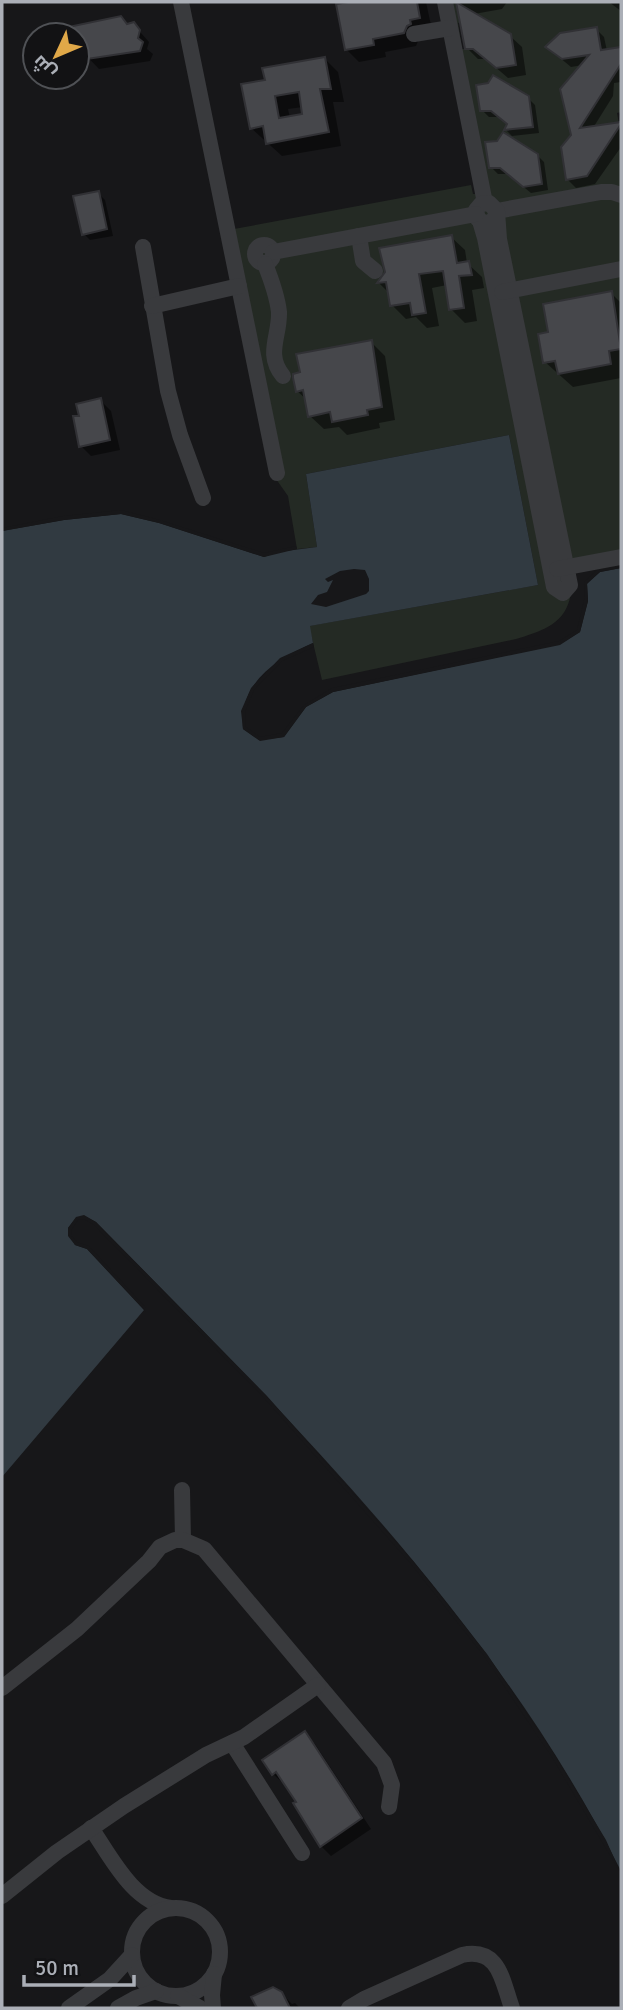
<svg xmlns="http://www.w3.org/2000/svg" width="623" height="2010" font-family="Signika,Cairo,sans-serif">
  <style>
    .green { fill: #242a24; fill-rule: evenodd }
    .water { fill: #313a41; fill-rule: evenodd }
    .pier { fill: #171719 }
    .shadow { fill: #0007; fill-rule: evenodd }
    .building { fill: #46474b; stroke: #313135; stroke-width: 2; fill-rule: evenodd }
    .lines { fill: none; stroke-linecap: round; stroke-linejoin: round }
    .minor { stroke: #393a3d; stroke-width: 16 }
  </style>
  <rect width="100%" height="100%" fill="#171719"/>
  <path class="green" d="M448 2H454L456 4 473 2H621V112L617 113 621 135V556L574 564C572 614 564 625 516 639L322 680 309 626 538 585 509 435 306 474 317 547 297 549 288 496 276 479 234 229 471 185 473 194 489 193ZM476 13 511 34 516 65 496 68 473 49H462L458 23 470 21ZM596 27 601 53 562 59 545 47 560 33ZM590 67H607L606 88 585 120 568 123 560 89 578 68ZM494 75 529 96 533 127 513 129 491 111H480L476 85 488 83ZM611 124 614 135 587 176 566 180 561 147 576 128ZM503 132 538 154 542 184 523 187 500 168H489L485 143 497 141Z"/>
  <path class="water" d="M509 435 538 585 310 626 313 643C275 660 239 682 243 729L259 740 284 737 306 707 333 692 560 644 580 632 588 601 587 584 600 572 621 568V1871C495 1620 291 1420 96 1222L84 1216 76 1218 68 1228 75 1245 87 1249 144 1310 2 1477V531L64 520 121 514 159 523 264 557 278 552 317 547 306 474ZM354 569 365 570 369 579V591L366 594 326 607 311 604 318 595 327 592 333 580 328 582 325 579 340 571Z"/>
  <g class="pier">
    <path d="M121 510 160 520 264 553 296 546 297 549 264 557 159 523 121 514 64 520 2 531V528L63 516Z"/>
    <path d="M621 565V568L600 572 587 583 588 601 580 632 560 645 333 692 306 707 284 737 260 741 243 729 241 711 251 688 280 658 313 643 314 647 282 661 254 690 245 712 246 727 260 737 282 733 304 705 332 688 559 641 577 630 584 600 585 581 598 569Z"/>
    <path d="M84 1215 96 1222 267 1396 414 1562 487 1654 556 1757 606 1840 621 1874 553 1759 484 1656 411 1564 265 1399 94 1225 84 1219 78 1220 72 1229 71 1235 77 1242 89 1246 146 1308V1312L87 1249 75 1245 68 1236V1228L76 1217Z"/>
  </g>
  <g class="shadow">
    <path d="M357 2H426L432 30 419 39 416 46 385 52 386 57 359 62 347 50 338 5Z"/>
    <path d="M456 2H507L502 9 474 14 510 36 522 47 526 75 508 78 486 59H478L467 48Z"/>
    <path d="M609 2H621V11Z"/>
    <path d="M133 24 149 42 147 49 153 54 150 61 99 69 77 46V35H74Z"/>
    <path d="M596 29 604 37 607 51 621 49V82L614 83 613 96 593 128 621 124 619 114 621 113V147L595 184 576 188 568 180 583 65 571 67 547 47Z"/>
    <path d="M324 58 338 72 344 102H333L341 146 282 156 251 128 267 81ZM303 107 304 116 290 118 288 109Z"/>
    <path d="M528 98 535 105 539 133 512 136 506 130 509 125 499 117H489L482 110Z"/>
    <path d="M537 155 544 162 548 190 531 193 508 174H498L491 167Z"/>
    <path d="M98 193 105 200 113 236 90 240 84 234Z"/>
    <path d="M451 237 465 250 467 263 482 277 484 288 472 290 477 321 465 323 451 309 447 285 432 288 439 326 427 328 416 317 406 319 392 305 390 294 379 283 387 273Z"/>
    <path d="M611 293 621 303V378L573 387 545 362 550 334Z"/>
    <path d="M371 342 385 356 395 420 379 423 380 428 347 435 339 427 324 429 310 416 307 400 297 391Z"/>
    <path d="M100 400 111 411 120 450 91 456 81 446V418Z"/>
    <path d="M304 1733 315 1744 371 1829 331 1856 321 1846 285 1783 284 1784 273 1774Z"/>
    <path d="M281 1993 292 2004 295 2003 300 2008H259L254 1997Z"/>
  </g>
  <g class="building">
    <path d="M348 2H417L420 18 410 20 411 24 407 26 404 33 373 39 374 45 345 50 336 4Z"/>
    <path d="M456 2 511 34 516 65 496 68 473 49H465Z"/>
    <path d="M121 16 127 24 134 22 140 30 138 38 143 42 140 51 87 59 77 48V35H55L54 30Z"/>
    <path d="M597 27 601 50 621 47V64L580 128 621 122V124L587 176 566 180 561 147 571 135 560 89 589 55 562 59 545 47 560 33Z"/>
    <path d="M325 57 331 89H320L329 132 266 144 263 126 250 129 241 84 265 80 262 68ZM299 92 302 114 279 118 275 96Z"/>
    <path d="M493 75 529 96 533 127 504 130 507 124 491 111H480L476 85 488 83Z"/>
    <path d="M503 132 538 154 542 184 523 187 500 168H489L485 142 497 141Z"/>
    <path d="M99 191 107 229 82 235 73 196Z"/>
    <path d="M452 235 457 263 469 261 472 275 459 276 464 308 449 310 443 271 419 274 426 313 412 315 410 303 390 306 386 282 377 283 385 272 379 248Z"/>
    <path d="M612 291 621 349 609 351 611 364 558 374 555 361 543 363 538 334 548 332 543 304Z"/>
    <path d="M372 340 382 407 367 410 368 415 332 422 330 412 308 417 303 390 296 392 293 378V374L300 372 296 354Z"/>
    <path d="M101 398 110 440 79 447 73 416H79L76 404Z"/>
    <path d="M305 1731 362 1818 320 1847 293 1803 296 1802 276 1772 272 1775 262 1760Z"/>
    <path d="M273 1987 282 1992 290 2008H257L251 1997Z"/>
  </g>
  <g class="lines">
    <g class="minor">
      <path d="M181 2 277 473"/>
      <path d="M445 2 485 203"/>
      <path d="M414 34 450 28"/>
      <path d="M497 211 601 192H612L621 195"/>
      <path d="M480 221 485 238 554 587 563 593 570 585 499 239 497 211 489 203 481 204 476 210 478 219 484 223 492 222 496 215"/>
      <path d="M359 236 363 261 375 271"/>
      <circle cx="264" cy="254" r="9"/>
      <path d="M143 247 168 391 180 435 203 498"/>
      <path d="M273 252 476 214"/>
      <path d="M265 264C271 279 277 295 279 312 280 336 265 354 283 376"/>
      <path d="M502 292 621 269"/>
      <path d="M152 306 239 286"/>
      <path d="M557 569 621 557"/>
      <path d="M182 1490 183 1540"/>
      <path d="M2 1688 77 1629 149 1561 160 1547 175 1540H183L204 1549 384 1763 392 1785 389 1807"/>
      <path d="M232 1743 302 1853"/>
      <path d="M91 1828C111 1857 133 1903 171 1908"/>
      <path d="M2 1896 57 1852 124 1806 206 1755 244 1737 318 1685"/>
      <circle cx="176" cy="1952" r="44"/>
      <path d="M178 1996 200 2008"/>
      <path d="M69 2008 110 1979 132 1955"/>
      <path d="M118 2008 136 1998 156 1991"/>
      <path d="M213 2008 212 1995 214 1974"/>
      <path d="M349 2008 364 1999 462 1955C500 1947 502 1981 512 2008"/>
    </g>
  </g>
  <rect width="623" height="2010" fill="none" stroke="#abafb7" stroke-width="7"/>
  <g transform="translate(56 56) rotate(226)"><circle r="33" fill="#121214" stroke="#4f5155" stroke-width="2"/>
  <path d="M0-5L12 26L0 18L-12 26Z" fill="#e0a848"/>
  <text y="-10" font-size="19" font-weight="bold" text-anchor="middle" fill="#abafb7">ش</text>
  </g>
  <path d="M24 1975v10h110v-10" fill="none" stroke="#abafb7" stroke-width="3.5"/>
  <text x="35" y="1975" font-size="21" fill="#abafb7" stroke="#121214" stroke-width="5" paint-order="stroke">50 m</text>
</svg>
